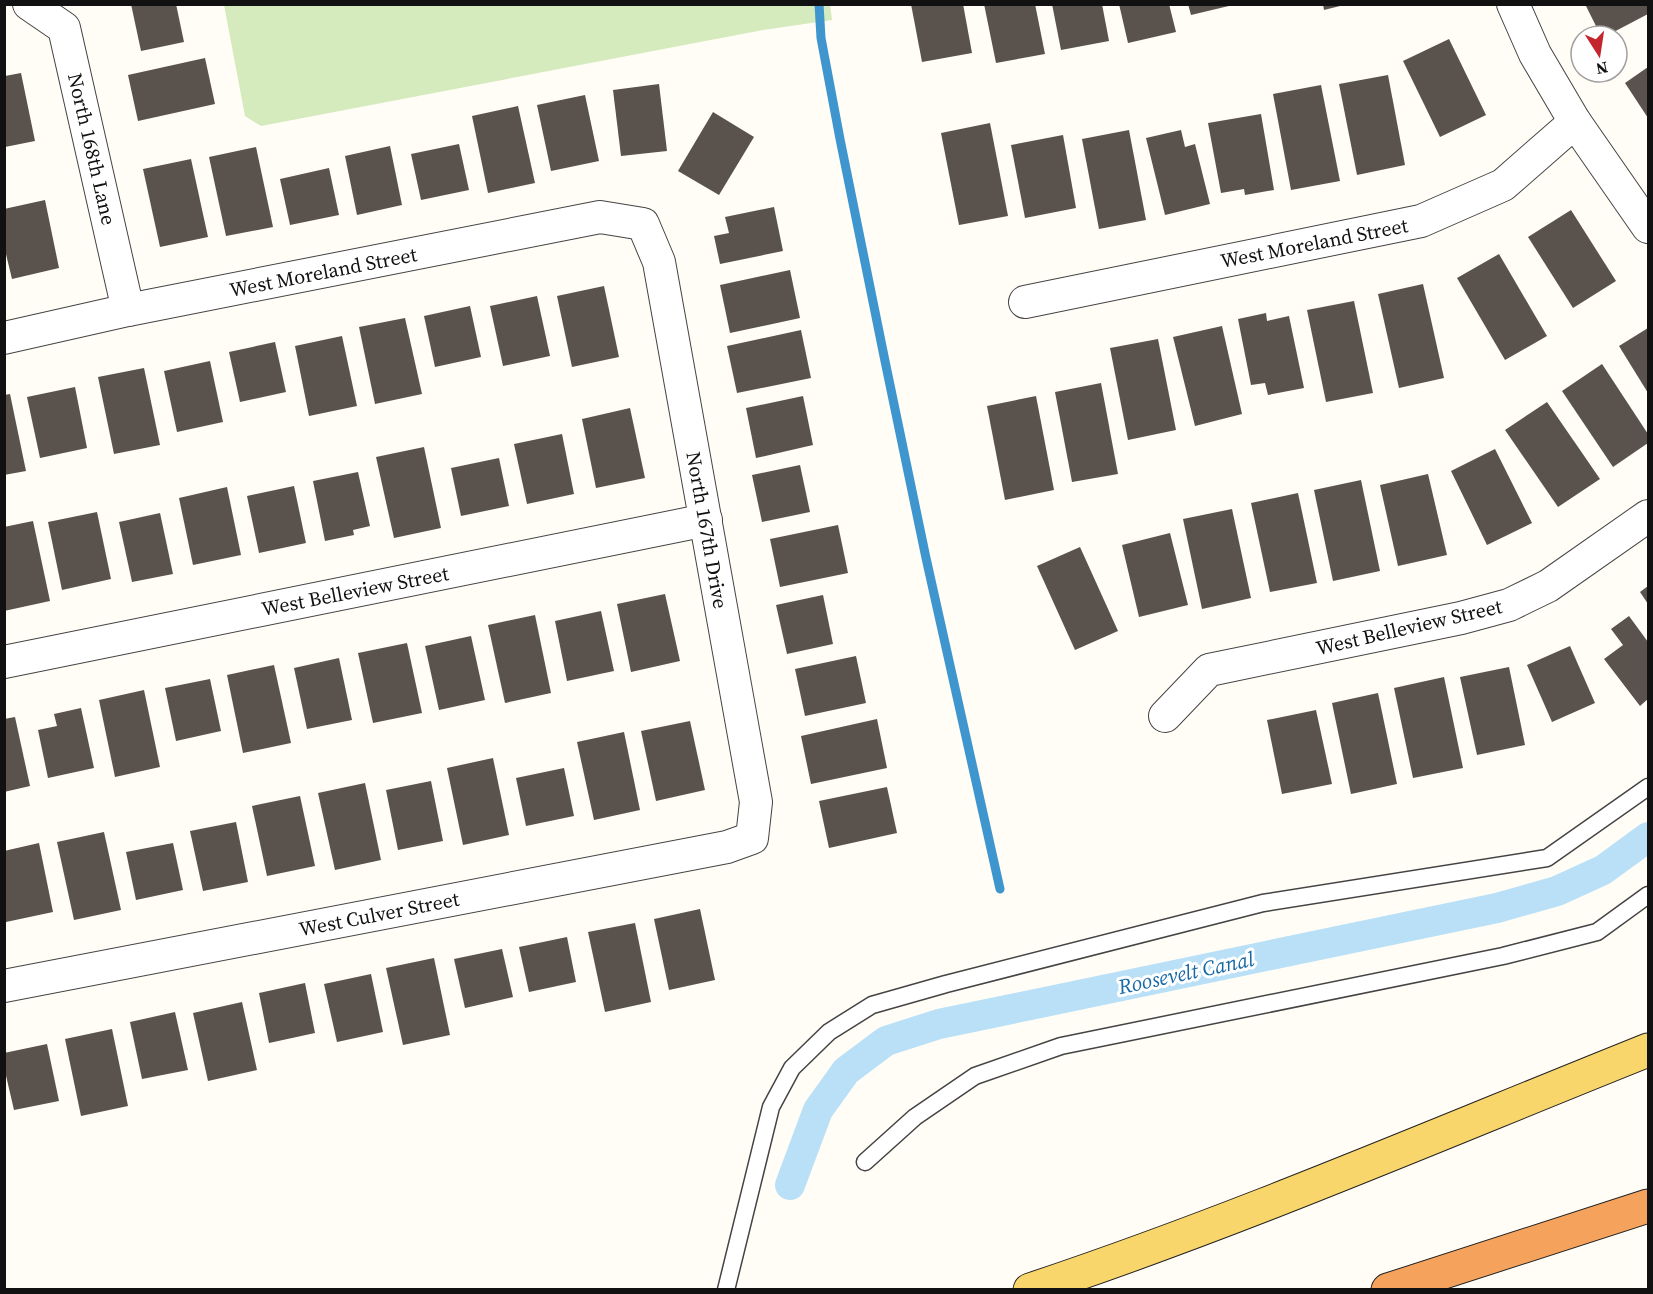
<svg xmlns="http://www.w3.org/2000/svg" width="1653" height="1294" font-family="'Source Serif 4',serif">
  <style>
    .green { fill: #d5ebbd }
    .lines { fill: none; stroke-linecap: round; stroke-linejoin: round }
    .stream { stroke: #3f96cf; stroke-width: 9 }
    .canal { stroke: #b9e0f7; stroke-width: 30 }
    .building { fill: #5a524d }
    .service-casing { stroke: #444; stroke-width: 19 }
    .minor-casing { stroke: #444; stroke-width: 34 }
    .primary-casing { stroke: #222; stroke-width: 35 }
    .motorway-casing { stroke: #222; stroke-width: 35 }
    .service { stroke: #fff; stroke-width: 16 }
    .minor { stroke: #fff; stroke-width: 32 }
    .primary { stroke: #f9d66b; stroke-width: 33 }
    .motorway { stroke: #f5a25d; stroke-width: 33 }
    .labels { text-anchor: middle; stroke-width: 6; stroke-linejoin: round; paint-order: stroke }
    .street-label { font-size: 20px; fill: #111; stroke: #fff }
    .water-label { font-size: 21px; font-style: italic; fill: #1768a6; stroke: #fff }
  </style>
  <rect width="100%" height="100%" fill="#fffdf5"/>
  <path class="green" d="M830 4 832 20 763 30 261 126 245 116 224 5Z"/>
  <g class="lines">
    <path class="stream" d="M819 4 821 38 840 139 885 361 926 558 1000 889"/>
    <path class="canal" d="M790 1185 818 1110 846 1071 886 1041 939 1024 1497 908 1557 891 1603 870 1648 837"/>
  </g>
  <g class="building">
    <path d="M131 4H176L184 42 141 51Z"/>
    <path d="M911 4H963L972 53 922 62Z"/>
    <path d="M984 4H1035L1045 54 996 63Z"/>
    <path d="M1052 4H1102L1109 41 1061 50Z"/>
    <path d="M1119 4H1169L1176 32 1128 43Z"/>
    <path d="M1188 4H1233V5L1191 15Z"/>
    <path d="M1323 4H1344V5L1324 10Z"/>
    <path d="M1585 4H1648V14L1606 36H1601Z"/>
    <path d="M1449 39 1486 115 1440 137 1403 61Z"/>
    <path d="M205 58 215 104 138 121 128 75Z"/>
    <path d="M1648 67V118L1625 83Z"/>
    <path d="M21 73 35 141 5 147V76Z"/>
    <path d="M1388 75 1405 165 1357 175 1339 84Z"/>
    <path d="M659 84 667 151 621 156 613 90Z"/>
    <path d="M1321 85 1340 181 1291 190 1273 94Z"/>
    <path d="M585 95 599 161 551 171 537 105Z"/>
    <path d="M518 106 535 183 488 193 472 116Z"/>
    <path d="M713 112 754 137 719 195 678 171Z"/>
    <path d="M1261 114 1274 190 1245 195 1244 189 1221 193 1208 123Z"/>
    <path d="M990 123 1008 216 959 225 941 133Z"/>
    <path d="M1129 130 1146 220 1099 229 1082 139Z"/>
    <path d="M1181 130 1185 147 1195 144 1210 204 1165 215 1146 138Z"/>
    <path d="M1063 135 1076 208 1025 218 1011 145Z"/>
    <path d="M459 144 469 190 421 200 411 154Z"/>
    <path d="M390 146 402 205 357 215 345 156Z"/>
    <path d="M256 147 273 227 226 236 209 157Z"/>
    <path d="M191 159 208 237 160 247 143 169Z"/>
    <path d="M329 168 339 215 290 225 280 179Z"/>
    <path d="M45 200 59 268 12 279 4 246V209Z"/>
    <path d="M774 207 783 251 720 264 714 236 729 233 725 217Z"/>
    <path d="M1571 210 1616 281 1573 308 1528 237Z"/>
    <path d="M1499 254 1547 336 1505 360 1457 278Z"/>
    <path d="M790 270 800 318 730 333 720 285Z"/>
    <path d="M1423 284 1444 378 1399 388 1378 294Z"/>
    <path d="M604 286 619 357 572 367 557 296Z"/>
    <path d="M537 296 550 356 503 366 490 306Z"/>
    <path d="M1354 301 1373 393 1326 402 1307 310Z"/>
    <path d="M470 306 481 357 435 367 424 316Z"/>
    <path d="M1266 313 1267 321 1289 316 1304 388 1268 395 1265 383 1251 385 1238 319Z"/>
    <path d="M405 318 422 394 375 404 359 327Z"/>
    <path d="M1222 326 1242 414 1195 426 1173 337Z"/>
    <path d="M1648 328V393L1619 346Z"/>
    <path d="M801 330 811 378 737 393 727 346Z"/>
    <path d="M342 336 357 406 309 416 295 346Z"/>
    <path d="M1158 339 1176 430 1128 440 1110 348Z"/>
    <path d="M275 342 286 392 240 402 229 352Z"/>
    <path d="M210 361 223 422 177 432 164 371Z"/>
    <path d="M1602 364 1648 434V443L1613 467 1562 391Z"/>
    <path d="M144 368 160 445 114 454 98 377Z"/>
    <path d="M1101 383 1118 474 1072 482 1055 392Z"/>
    <path d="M75 387 87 448 40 458 27 397Z"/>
    <path d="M10 394 26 471 4 475V395Z"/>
    <path d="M803 396 813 445 756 458 746 408Z"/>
    <path d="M1036 396 1054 490 1005 500 987 406Z"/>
    <path d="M1547 402 1600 479 1558 507 1505 430Z"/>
    <path d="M630 408 645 478 596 488 582 419Z"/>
    <path d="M562 434 574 494 527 504 514 444Z"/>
    <path d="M424 447 441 528 394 538 376 457Z"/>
    <path d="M1495 449 1532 523 1487 545 1451 471Z"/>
    <path d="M499 458 509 506 461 516 451 468Z"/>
    <path d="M800 465 810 512 762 522 752 475Z"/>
    <path d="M358 472 370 526 353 530 354 535 325 541 313 481Z"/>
    <path d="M1428 474 1447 555 1398 566 1380 485Z"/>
    <path d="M1361 480 1380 571 1333 581 1314 490Z"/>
    <path d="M294 486 306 543 259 553 247 496Z"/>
    <path d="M227 487 241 555 193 565 179 498Z"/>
    <path d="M1298 493 1317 583 1270 592 1251 503Z"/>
    <path d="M1232 509 1251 598 1202 609 1183 519Z"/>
    <path d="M97 512 111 579 62 590 48 522Z"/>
    <path d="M160 513 173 574 132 582 119 522Z"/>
    <path d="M33 521 50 601 4 611V527Z"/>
    <path d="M838 525 848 573 780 587 770 539Z"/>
    <path d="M1170 533 1188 605 1139 617 1122 545Z"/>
    <path d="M1080 547 1118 631 1075 650 1037 566Z"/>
    <path d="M1648 586V604L1640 592Z"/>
    <path d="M665 594 680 661 631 672 617 604Z"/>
    <path d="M823 595 833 644 787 654 776 605Z"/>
    <path d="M601 611 614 671 567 681 555 621Z"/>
    <path d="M535 615 551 693 505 703 488 625Z"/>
    <path d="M1629 616 1648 642V699L1640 706 1604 659 1623 645 1611 629Z"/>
    <path d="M471 636 485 700 439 710 425 646Z"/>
    <path d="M407 643 422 713 373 723 358 653Z"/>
    <path d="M1570 646 1595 703 1552 722 1527 665Z"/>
    <path d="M856 656 866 703 805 716 795 669Z"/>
    <path d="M339 658 352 720 307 729 294 668Z"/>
    <path d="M274 665 291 743 243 753 227 675Z"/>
    <path d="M1509 667 1525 745 1477 755 1460 677Z"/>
    <path d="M1444 677 1463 768 1413 778 1394 688Z"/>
    <path d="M210 679 221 731 176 741 165 688Z"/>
    <path d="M144 690 160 767 115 777 99 700Z"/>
    <path d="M1378 693 1397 784 1351 794 1332 703Z"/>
    <path d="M81 708 94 768 48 778 38 730 57 726 54 714Z"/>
    <path d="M1316 710 1332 784 1282 794 1267 720Z"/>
    <path d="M15 717 30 786 4 792V719Z"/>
    <path d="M877 719 887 768 811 784 801 736Z"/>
    <path d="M690 721 705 790 656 801 641 731Z"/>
    <path d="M624 732 640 810 594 820 577 742Z"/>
    <path d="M493 758 509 835 463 845 447 768Z"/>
    <path d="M564 768 574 816 526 826 516 778Z"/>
    <path d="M431 781 443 841 398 850 386 790Z"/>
    <path d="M365 783 381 860 335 870 318 793Z"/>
    <path d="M887 787 897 833 829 848 819 801Z"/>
    <path d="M300 796 315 866 267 876 252 806Z"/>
    <path d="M236 822 248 882 203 891 190 831Z"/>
    <path d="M104 832 121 910 74 920 57 842Z"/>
    <path d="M39 843 53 912 6 922 4 851Z"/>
    <path d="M173 843 183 890 136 900 126 852Z"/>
    <path d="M700 909 715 980 669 990 654 919Z"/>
    <path d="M635 923 651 1002 605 1012 588 932Z"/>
    <path d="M567 937 576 982 529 992 519 947Z"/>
    <path d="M502 949 513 997 465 1008 454 959Z"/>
    <path d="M434 958 450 1035 403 1045 386 968Z"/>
    <path d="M371 974 383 1032 337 1042 324 984Z"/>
    <path d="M305 983 315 1033 269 1043 259 993Z"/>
    <path d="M242 1002 257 1070 208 1081 193 1013Z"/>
    <path d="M175 1012 188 1070 142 1079 130 1022Z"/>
    <path d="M112 1029 128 1106 81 1116 65 1039Z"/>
    <path d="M47 1044 59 1101 14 1110 4 1067V1053Z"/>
  </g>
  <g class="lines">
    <defs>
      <g id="service">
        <path d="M865 1162 915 1117 975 1076 1061 1046 1503 956 1597 932 1648 895"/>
        <path d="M726 1290 771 1107 792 1068 829 1032 872 1005 946 984 1263 903 1547 858 1648 787"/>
      </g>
      <g id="minor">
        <path d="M29 4 64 28 128 310"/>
        <path d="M1513 4 1535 54 1575 122 1648 227"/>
        <path d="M1025 302 1421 221 1503 185 1575 122"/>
        <path d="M4 338 128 310 600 217 643 224 659 262 756 802 752 838 727 847 4 986"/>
        <path d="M4 662 706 520"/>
        <path d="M1165 716 1209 670 1461 618 1509 605 1548 586 1648 516"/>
      </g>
      <path id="primary" d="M1030 1290C1240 1220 1443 1132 1648 1050"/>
      <path id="motorway" d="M1388 1290 1648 1206"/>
    </defs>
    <use href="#service" class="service-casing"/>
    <use href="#minor" class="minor-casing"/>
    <use href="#primary" class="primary-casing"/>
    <use href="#motorway" class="motorway-casing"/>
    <use href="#service" class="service"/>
    <use href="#minor" class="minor"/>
    <use href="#primary" class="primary"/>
    <use href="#motorway" class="motorway"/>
  </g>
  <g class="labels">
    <g class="street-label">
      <text transform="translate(92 149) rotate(77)" y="7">North 168th Lane</text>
      <text transform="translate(1314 243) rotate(-11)" y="7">West Moreland Street</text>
      <text transform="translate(323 272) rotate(-11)" y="7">West Moreland Street</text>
      <text transform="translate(707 530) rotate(80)" y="7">North 167th Drive</text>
      <text transform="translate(355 591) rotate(-11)" y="7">West Belleview Street</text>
      <text transform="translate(1409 627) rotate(-13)" y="7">West Belleview Street</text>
      <text transform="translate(379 914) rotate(-11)" y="7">West Culver Street</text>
    </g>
    <g class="water-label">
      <text transform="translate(1186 973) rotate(-12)" y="7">Roosevelt Canal</text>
    </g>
  </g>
  <rect width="1653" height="1294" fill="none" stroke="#111111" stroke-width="12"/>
  <g transform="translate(1599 54) rotate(168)"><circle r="28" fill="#ffffff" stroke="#a0a0a0" stroke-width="1.5"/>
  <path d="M0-4.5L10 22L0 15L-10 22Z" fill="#c4262e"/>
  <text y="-9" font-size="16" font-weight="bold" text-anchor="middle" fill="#111111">N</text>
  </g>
</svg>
